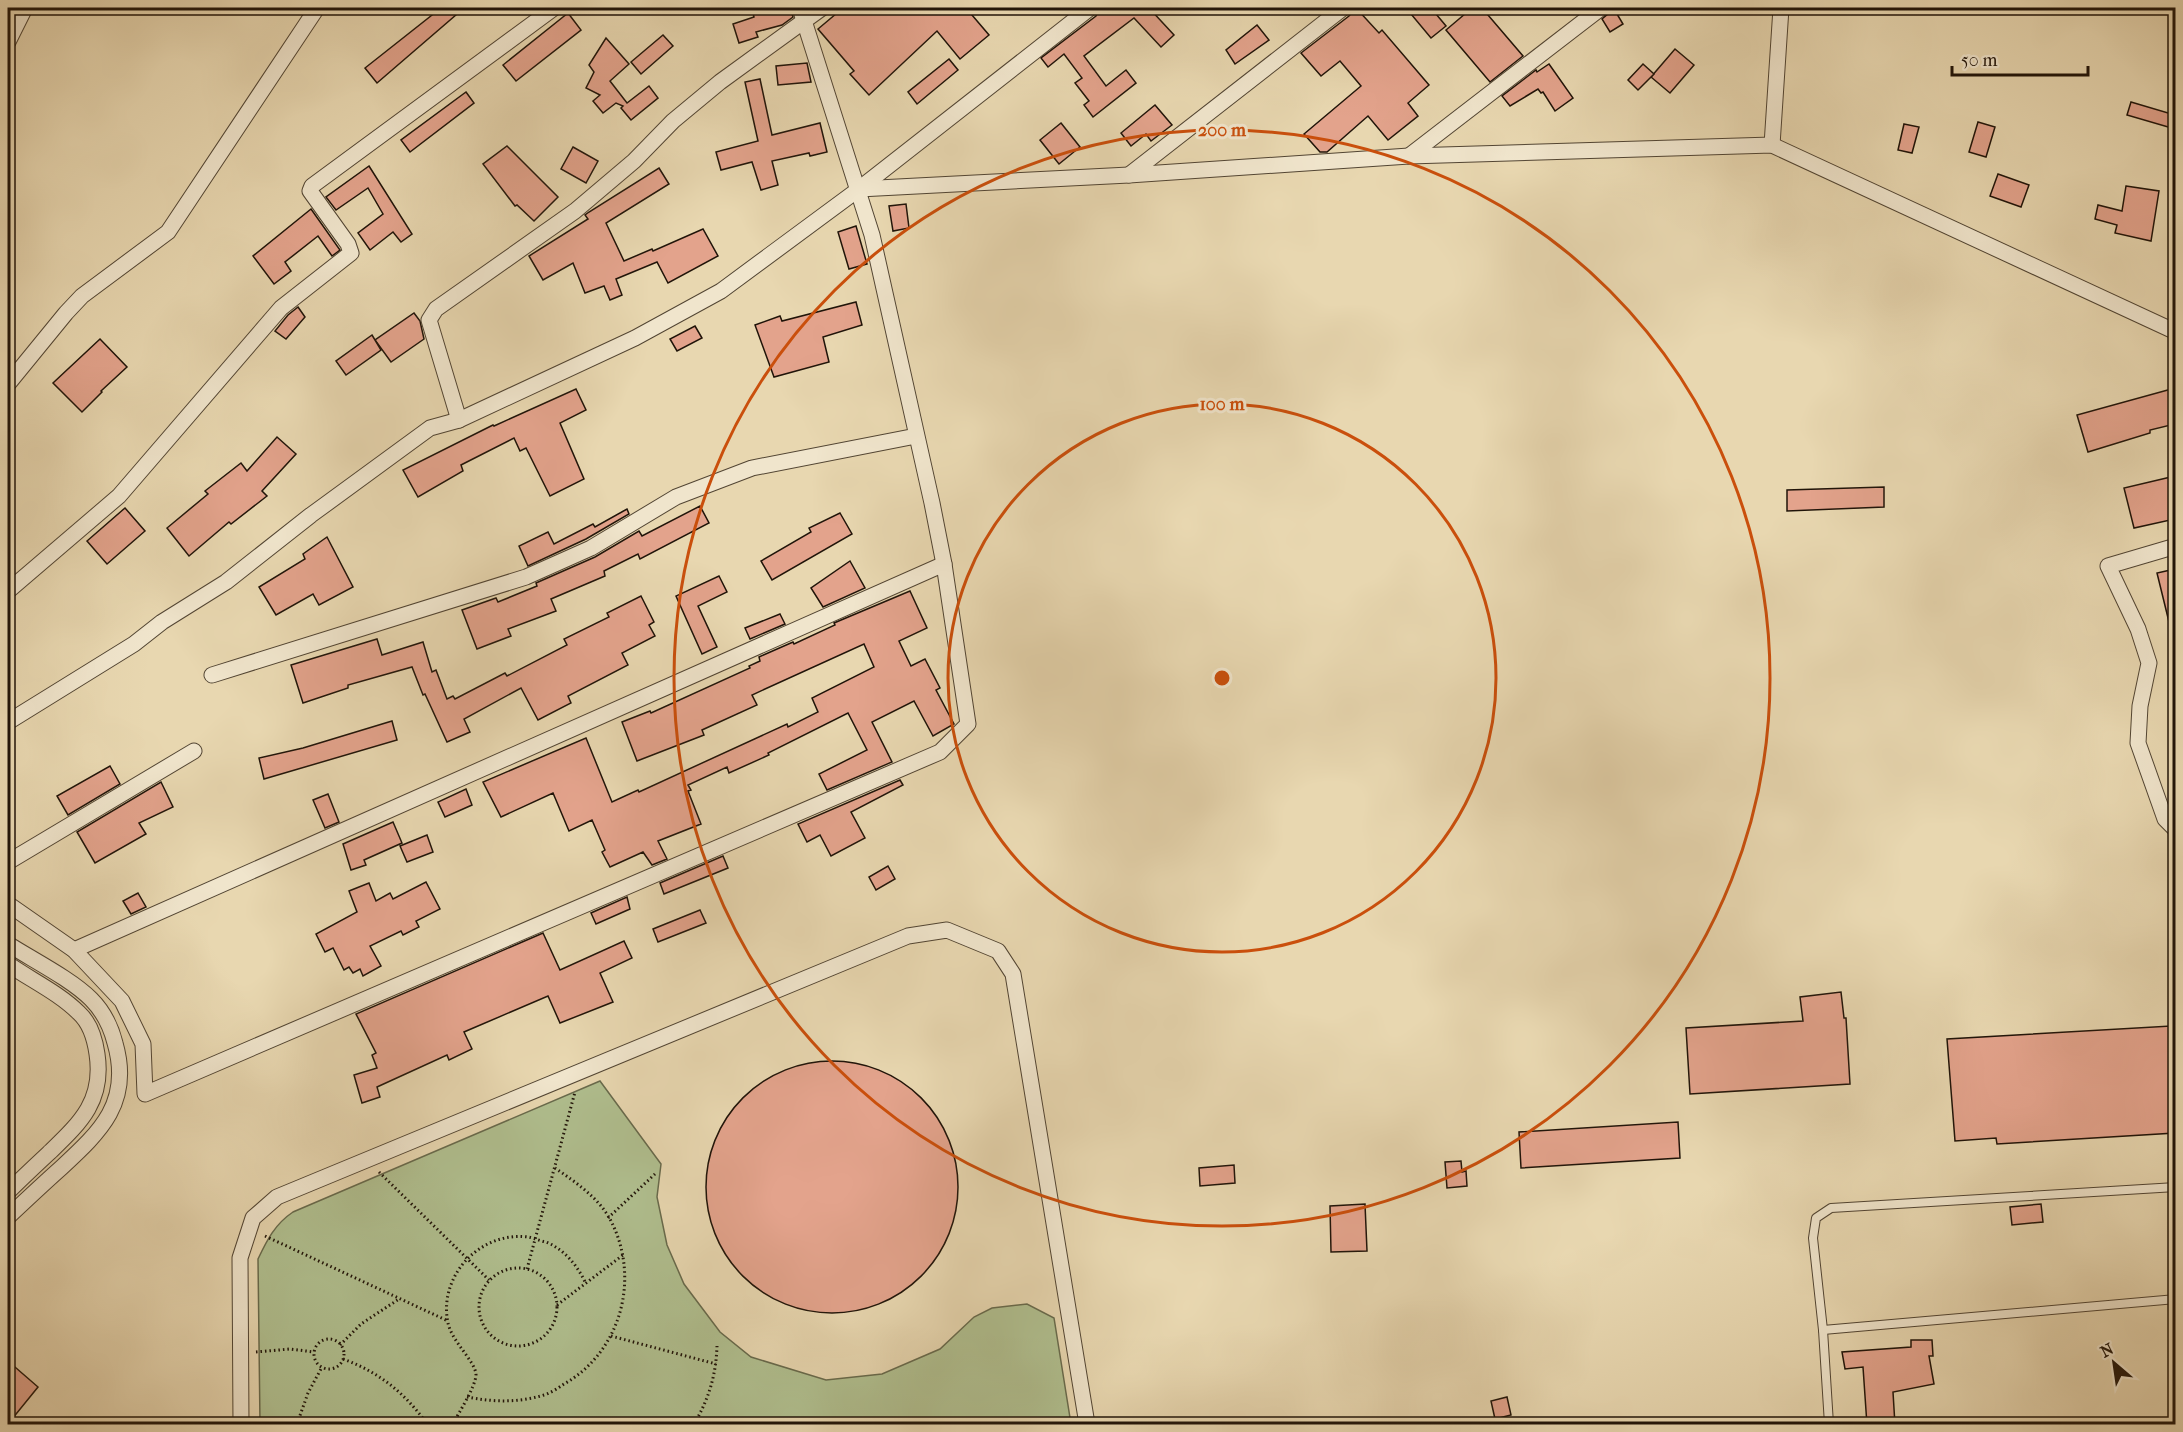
<svg xmlns="http://www.w3.org/2000/svg" width="2183" height="1432" font-family="'IM FELL French Canon',serif">
  <style>
    .green { fill: #b0bf8f; stroke: #686a4c; stroke-width: 1.5 }
    .building { fill: #e3a38c; stroke: #201409; stroke-width: 1.5 }
    .lines { fill: none; stroke-linecap: round; stroke-linejoin: round }
    .service-casing { stroke: #524533; stroke-width: 10 }
    .minor-casing { stroke: #524533; stroke-width: 17 }
    .path { stroke: #201409; stroke-width: 3; stroke-dasharray: 1.5 3; stroke-linecap: butt }
    .service { stroke: #f0e5cc; stroke-width: 8 }
    .minor { stroke: #f0e5cc; stroke-width: 15 }
    .ring { fill: none; stroke: #ca4f0c; stroke-width: 3 }
    .centre { fill: #ca4f0c; stroke: #f0e5cc; stroke-width: 3 }
    .ring-label { font-size: 18px; text-anchor: middle; font-weight: bold; fill: #ca4f0c; stroke: #f0e5cc; stroke-width: 6; stroke-linejoin: round; paint-order: stroke }
  </style>
  <rect width="100%" height="100%" fill="#e8d7b0"/>
  <filter id="stains"><feTurbulence type="fractalNoise" baseFrequency=".00333" numOctaves="4"/><feColorMatrix values="0 0 0 0 .2 0 0 0 0 .09 0 0 0 0 .02 0 0 0 .5 -.17"/></filter>
  <radialGradient id="worn" r=".72"><stop offset=".6" stop-color="#630" stop-opacity="0"/><stop offset="1" stop-color="#630" stop-opacity=".3"/></radialGradient>
  <path class="green" d="M600 1081 661 1164 657 1197 667 1245 684 1284 720 1332 751 1357 826 1380 882 1374 940 1349 974 1317 992 1308 1027 1304 1054 1318 1071 1424H260L258 1259C267 1240 275 1224 293 1212Z"/>
  <g class="building">
    <path d="M441 8H464L377 83 365 68Z"/>
    <path d="M752 8H790L793 17 782 25 756 32 758 37 739 43 733 24 754 17Z"/>
    <path d="M843 8H966L989 35 960 59 937 31 869 95 850 74 854 71 818 29Z"/>
    <path d="M1100 8H1149L1174 35 1161 47 1134 18 1084 56 1106 86 1126 70 1136 83 1093 117 1084 105 1089 101 1075 83 1082 78 1064 54 1048 67 1041 58 1096 16Z"/>
    <path d="M1356 8 1379 33 1382 30 1429 85 1408 103 1418 116 1388 140 1368 116 1327 152H1320L1304 134 1361 86 1340 61 1321 76 1301 53 1349 16Z"/>
    <path d="M1406 8H1431L1446 26 1431 38Z"/>
    <path d="M1472 8H1482L1523 56 1490 82 1446 30Z"/>
    <path d="M1614 9 1623 24 1610 32 1602 19Z"/>
    <path d="M568 13 581 30 516 81 503 65Z"/>
    <path d="M1257 25 1269 40 1235 64 1226 50Z"/>
    <path d="M663 35 673 46 641 74 631 62Z"/>
    <path d="M606 38 629 64 610 81 627 103 649 86 658 98 631 120 621 108 623 106 616 103 603 113 593 101 600 95 586 88 594 72 589 65Z"/>
    <path d="M1675 49 1694 65 1670 93 1651 77Z"/>
    <path d="M949 59 958 70 917 104 908 92Z"/>
    <path d="M807 63 811 82 778 85 776 66Z"/>
    <path d="M1549 64 1573 98 1555 111 1543 92 1541 93 1538 89 1510 106 1502 96 1536 70 1537 72Z"/>
    <path d="M1643 64 1654 74 1638 90 1628 80Z"/>
    <path d="M760 79 772 135 820 123 827 152 810 156 809 153 772 161 778 185 761 190 752 162 721 170 716 152 758 141 745 82Z"/>
    <path d="M466 92 474 103 410 152 401 140Z"/>
    <path d="M2131 102 2175 115V129L2127 115Z"/>
    <path d="M1155 105 1172 125 1151 141 1146 134 1131 146 1121 133Z"/>
    <path d="M1978 122 1995 127 1986 157 1969 152Z"/>
    <path d="M1061 123 1080 147 1059 164 1040 140Z"/>
    <path d="M1904 124 1919 127 1912 153 1898 150Z"/>
    <path d="M507 146 558 197 534 221 517 205 515 206 483 164Z"/>
    <path d="M573 147 598 161 586 183 561 169Z"/>
    <path d="M369 166 412 234 401 242 393 232 370 250 358 233 383 214 368 188 336 210 326 197Z"/>
    <path d="M659 168 669 184 606 223 624 261 652 249 653 251 703 229 718 256 668 283 657 262 616 279 622 295 610 300 604 286 585 293 573 263 543 280 529 256 588 219 585 215 589 212Z"/>
    <path d="M1998 174 2029 185 2021 207 1990 196Z"/>
    <path d="M2126 186 2159 191 2151 241 2115 233 2117 225 2095 219 2098 205 2122 211Z"/>
    <path d="M906 204 909 228 893 231 889 206Z"/>
    <path d="M311 209 340 250 332 256 318 236 285 262 291 271 274 284 253 256Z"/>
    <path d="M856 226 867 264 849 269 838 232Z"/>
    <path d="M856 302 862 325 823 337 829 362 774 377 755 325 780 316 782 321Z"/>
    <path d="M298 307 305 317 286 339 275 331 288 315Z"/>
    <path d="M414 313 420 321 424 339 391 362 375 340Z"/>
    <path d="M695 326 702 338 677 351 670 339Z"/>
    <path d="M372 335 381 350 346 375 336 361Z"/>
    <path d="M100 339 127 367 101 391 102 392 82 412 53 383Z"/>
    <path d="M2175 388V424L2150 430V433L2088 452 2077 415Z"/>
    <path d="M576 389 586 410 560 423 584 479 550 496 526 448 520 451 514 438 461 465 463 471 418 497 403 470 493 425 494 426Z"/>
    <path d="M277 437 296 454 262 491 267 496 231 524 229 522 189 556 167 528 208 494 205 491 241 463 247 471Z"/>
    <path d="M2175 476V519L2134 528 2124 488Z"/>
    <path d="M1884 487V507L1787 511V490Z"/>
    <path d="M700 506 709 523 640 559 638 554 604 571 605 576 551 599 556 611 508 629 511 636 477 649 462 610 496 598 498 602 537 586 536 583 595 557 639 531 642 536Z"/>
    <path d="M125 508 145 531 107 564 87 541Z"/>
    <path d="M627 509 629 514 586 539 528 566 519 546 548 532 554 544 593 524 595 527Z"/>
    <path d="M840 513 852 534 772 580 761 561 811 532 809 528Z"/>
    <path d="M327 537 353 587 319 605 313 594 276 615 259 587 305 559 303 554Z"/>
    <path d="M850 561 865 588 823 607 811 588Z"/>
    <path d="M2175 569V625L2170 626 2157 573Z"/>
    <path d="M719 576 727 592 698 606 717 647 702 654 676 596Z"/>
    <path d="M910 591 927 628 899 641 911 666 925 659 940 688 936 690 954 724 933 736 914 701 872 722 892 762 827 790 819 774 867 750 848 713 768 753 769 755 729 773 727 767 688 785 691 790 688 791 701 824 658 841 667 859 652 865 643 852 610 867 602 852 605 850 592 820 569 831 553 793 501 817 483 782 586 738 612 802 638 790 639 792 787 724 788 727 818 712 812 698 874 667 864 644 752 695 757 705 702 730 704 735 637 761 622 722 650 711 651 713 750 668 749 666 760 661 759 657 793 642 794 644 835 625 834 623Z"/>
    <path d="M641 596 654 622 649 625 655 636 622 653 628 665 568 696 571 703 538 720 521 688 464 719 470 732 447 742 425 694 423 695 412 667 348 685V688L303 703 291 665 377 639 382 655 423 642 432 672 436 670 447 699 453 696 455 699 505 673 507 676 567 645 564 639 609 617 607 613Z"/>
    <path d="M780 614 785 624 750 639 745 628Z"/>
    <path d="M392 721 397 740 264 779 259 758 303 748Z"/>
    <path d="M110 766 120 784 68 815 57 796Z"/>
    <path d="M900 780 903 785 851 812 865 838 831 856 820 835 807 842 798 824Z"/>
    <path d="M161 782 173 807 139 823 146 834 95 863 77 832Z"/>
    <path d="M466 789 472 805 445 817 438 802Z"/>
    <path d="M328 794 339 822 325 828 313 800Z"/>
    <path d="M393 822 402 843 364 860 366 865 351 870 343 844Z"/>
    <path d="M427 835 433 852 407 862 400 846Z"/>
    <path d="M723 856 728 868 664 894 660 883Z"/>
    <path d="M888 866 895 879 876 890 869 877Z"/>
    <path d="M426 882 440 909 416 921 419 927 403 935 401 931 370 946 381 966 363 976 360 969 353 973 349 967 344 970 333 948 325 952 316 934 357 912 349 891 369 883 376 901 390 893 393 899Z"/>
    <path d="M138 893 146 907 131 914 123 901Z"/>
    <path d="M627 897 630 909 596 924 591 913Z"/>
    <path d="M700 910 706 923 658 942 653 929Z"/>
    <path d="M543 933 560 970 624 941 632 958 600 973 613 1002 560 1023 548 996 464 1032 472 1049 449 1060 447 1055 377 1087 380 1097 362 1103 354 1075 377 1068 372 1055 376 1053 356 1014Z"/>
    <path d="M1841 992 1844 1018H1846L1850 1084 1690 1094 1686 1028 1803 1021 1800 997Z"/>
    <path d="M2171 1026 2175 1133 1997 1144 1996 1138 1955 1141 1947 1039Z"/>
    <circle cx="832" cy="1187" r="126"/>
    <path d="M1678 1122 1680 1158 1521 1168 1519 1132Z"/>
    <path d="M1461 1161 1462 1172 1466 1171 1467 1186 1447 1188 1445 1162Z"/>
    <path d="M1234 1165 1235 1183 1200 1186 1199 1168Z"/>
    <path d="M1365 1204 1367 1251 1331 1252 1330 1206Z"/>
    <path d="M2041 1204 2043 1222 2012 1225 2010 1207Z"/>
    <path d="M1911 1340H1932L1933 1356H1929L1934 1384 1893 1392 1895 1425H1867L1863 1367 1845 1369 1842 1352 1911 1347Z"/>
    <path d="M8 1361 38 1387 8 1424Z"/>
    <path d="M1507 1397 1511 1415 1495 1419 1491 1401Z"/>
  </g>
  <g class="lines">
    <defs>
      <g id="service">
        <path d="M1823 1330 2176 1299"/>
        <path d="M1829 1424 1823 1330 1813 1238 1816 1218 1831 1208 2176 1187"/>
      </g>
      <g id="minor">
        <path d="M8 42 25 8"/>
        <path d="M1772 145 1781 8"/>
        <path d="M1409 156 1601 8"/>
        <path d="M1129 175 1343 8"/>
        <path d="M859 189 1129 175 1409 156 1772 145 2176 332"/>
        <path d="M8 384 66 313 82 296 168 232 317 8"/>
        <path d="M459 420 429 320 436 309 575 211 634 161 673 121 720 82 822 8"/>
        <path d="M2176 546 2108 566 2138 629 2149 663 2140 706 2138 743 2165 819 2176 830"/>
        <path d="M8 591 119 496 281 308 351 253 348 244 310 191 312 186 554 8"/>
        <path d="M212 675 526 577 591 548 676 497 752 468 916 436"/>
        <path d="M8 722 134 644 162 622 226 582 311 515 430 428 459 420 635 338 721 291 859 189 1090 8"/>
        <path d="M8 862 194 751"/>
        <path d="M8 904 74 950 122 1001 143 1044 145 1094 940 752 968 724 944 564 932 503 872 235 800 8"/>
        <path d="M8 944C33 960 71 979 91 999 103 1011 111 1027 115 1043 132 1102 101 1131 61 1168 43 1184 25 1201 8 1217"/>
        <path d="M74 950 944 564"/>
        <path d="M8 964C31 980 59 993 79 1013 90 1023 95 1040 97 1054 104 1100 81 1122 51 1151 36 1165 22 1178 8 1192"/>
        <path d="M241 1424 240 1258 253 1218 277 1197 908 936 947 930 998 951 1013 974 1087 1424"/>
      </g>
    </defs>
    <use href="#service" class="service-casing"/>
    <use href="#minor" class="minor-casing"/>
    <g class="path">
      <path d="M379 1172 489 1280"/>
      <path d="M608 1218 655 1174"/>
      <path d="M265 1236 448 1321"/>
      <circle cx="518" cy="1307" r="39"/>
      <path d="M527 1269 575 1092"/>
      <path d="M557 1305 623 1255"/>
      <path d="M611 1336 716 1364"/>
      <circle cx="329" cy="1354" r="15"/>
      <path d="M340 1345 361 1324 399 1299"/>
      <path d="M256 1352 290 1349 314 1352"/>
      <path d="M343 1359C379 1372 405 1393 427 1424"/>
      <path d="M467 1397C493 1402 518 1403 544 1395 551 1393 558 1388 564 1384 619 1353 640 1283 613 1225 601 1199 578 1184 555 1168"/>
      <path d="M297 1424 308 1393 322 1367"/>
      <path d="M453 1424C459 1412 475 1388 476 1375 476 1362 452 1342 448 1323 438 1276 480 1231 528 1237 534 1238 540 1241 546 1242 564 1249 578 1266 586 1284"/>
      <path d="M694 1424C709 1399 716 1375 717 1346"/>
    </g>
    <use href="#service" class="service"/>
    <use href="#minor" class="minor"/>
  </g>
  <g class="ring">
    <circle cx="1222" cy="678" r="274"/>
    <circle cx="1222" cy="678" r="548"/>
  </g>
  <circle cx="1222" cy="678" r="9" class="centre"/>
  <g class="ring-label">
    <text x="1222" y="136">200 m</text>
    <text x="1222" y="410">100 m</text>
  </g>
  <rect width="2183" height="1432" fill="none" stroke="#e8d7b0" stroke-width="30"/>
  <rect x="9" y="9" width="2165" height="1414" fill="none" stroke="#201409" stroke-width="3"/>
  <rect x="15" y="15" width="2153" height="1402" fill="none" stroke="#201409" stroke-width="1.5"/>
  <g transform="translate(2114 1363) rotate(331)" stroke="#f0e5cc" stroke-width="4.5" paint-order="stroke">
  <path d="M0-4.5L10 22L0 15L-10 22Z" fill="#201409"/>
  <text y="-9" font-size="16" font-weight="bold" text-anchor="middle" fill="#201409">N</text>
  </g>
  <path d="M1952 66v9h136v-9" fill="none" stroke="#201409" stroke-width="3"/>
  <text x="1961" y="66" font-size="18" fill="#201409" stroke="#f0e5cc" stroke-width="4.5" paint-order="stroke">50 m</text>
  <rect width="100%" height="100%" filter="url(#stains)"/>
  <rect width="100%" height="100%" fill="url(#worn)"/>
</svg>
